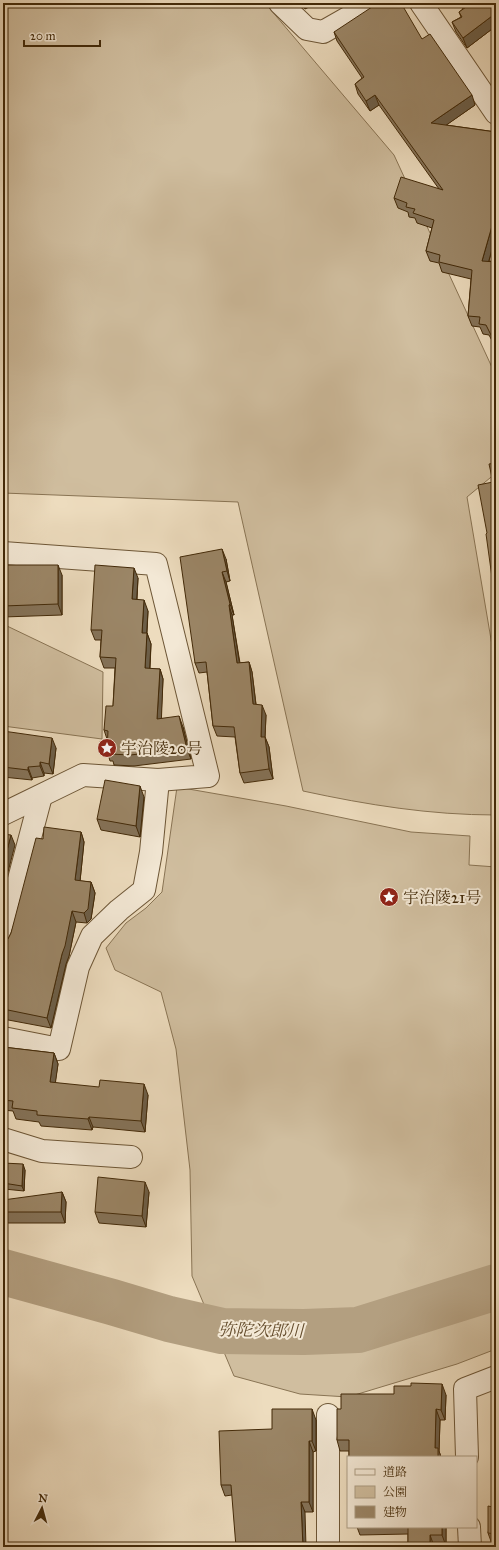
<svg xmlns="http://www.w3.org/2000/svg" width="499" height="1550" font-family="'IM FELL Great Primer','Noto Serif JP',serif">
  <style>
    .green { fill: #d0be9f; stroke: #897454 }
    .lines { fill: none; stroke-linecap: round; stroke-linejoin: round }
    .river { stroke: #b39f80; stroke-width: 46 }
    .minor-casing { stroke: #6d5636; stroke-width: 24 }
    .minor { stroke: #f3e8d5; stroke-width: 22 }
    .wall { fill: #857359; stroke: #422908 }
    .shaded-wall { fill: #6c5e48; stroke: #422908 }
    .building { fill: #9b8667; stroke: #422908 }
    .labels { text-anchor: middle; stroke-width: 4; stroke-linejoin: round; paint-order: stroke }
    .poi-label { font-size: 16px; fill: #422908; stroke: #f3e8d5; text-anchor: start }
    .water-label { font-size: 17px; font-style: italic; fill: #644c2c; stroke: #f3e8d5 }
  </style>
  <rect width="100%" height="100%" fill="#eddcbe"/>
  <filter id="stains"><feTurbulence type="fractalNoise" baseFrequency=".005" numOctaves="4"/><feColorMatrix values="0 0 0 0 .2 0 0 0 0 .09 0 0 0 0 .02 0 0 0 .5 -.17"/></filter>
  <radialGradient id="worn" r=".72"><stop offset=".6" stop-color="#630" stop-opacity="0"/><stop offset="1" stop-color="#630" stop-opacity=".3"/></radialGradient>
  <g class="green">
    <path d="M3 3H265L394 155 496 376V473L467 497 496 669V815C430 815 368 805 303 791L238 502 3 493Z"/>
    <path d="M7 626 103 672 102 739 3 726V627Z"/>
    <path d="M177 787 286 806 411 832 470 836 469 865 496 867V1349L457 1364 348 1397 300 1394 234 1376 192 1276 190 1170 176 1049 161 992 115 970 106 948 126 923 146 908 162 892Z"/>
  </g>
  <g class="lines">
    <path class="river" d="M3 1272 112 1302 169 1319 222 1331 304 1332 358 1330 496 1287"/>
    <defs>
      <g id="minor">
        <path d="M280 3 307 29 323 32 374 3"/>
        <path d="M421 3 496 113"/>
        <path d="M3 553 156 564 208 776 158 780 83 775 3 814"/>
        <path d="M3 940 41 796"/>
        <path d="M3 1038 59 1049 78 967 92 936 119 910 144 890 151 852 158 780"/>
        <path d="M3 1139 42 1151 131 1157"/>
        <path d="M328 1415V1547"/>
        <path d="M467 1457 465 1389 496 1377"/>
        <path d="M469 1527 470 1547"/>
      </g>
    </defs>
    <use href="#minor" class="minor-casing"/>
    <use href="#minor" class="minor"/>
  </g>
  <g class="wall">
    <path d="M302 3H317L305 9Z"/>
    <path d="M459 3H496V26L467 48 456 32 452 22 461 17 459 12 463 9Z"/>
    <path d="M334 32 422 39 475 105 446 125 496 132V235L489 261 496 262V348L489 335 483 334 480 327 472 326 468 316 471 279 442 272 439 263 430 261 426 251 432 228 417 223 415 218 409 217 408 212 398 208 394 198 439 189 379 105 370 111 358 94 355 84 362 78 337 41Z"/>
    <path d="M226 559 230 581 226 582 234 615H232L240 663 249 662 252 672 256 704 266 715 265 737 269 747 273 779 244 783 240 773 235 737 217 736 213 726 207 672 199 673 195 663Z"/>
    <path d="M3 561 5 565 62 575V615L3 617Z"/>
    <path d="M138 578 137 600 148 611 147 633 151 644 150 669H160L163 679 161 718 183 727 191 759 134 766 114 765 113 761H110L107 750V739L104 730 113 706 115 668H104L100 657 101 640H95L91 630Z"/>
    <path d="M3 731 56 748 53 774 44 773V776L32 778V780L3 777Z"/>
    <path d="M144 797 140 837 101 830 97 819Z"/>
    <path d="M81 832 84 842 80 881 91 882 95 893 91 919 87 923 76 922 69 956 66 964 51 1028 3 1019V941L8 939 11 933 43 839Z"/>
    <path d="M3 1047 54 1053 58 1064 55 1083 148 1095 145 1132 93 1127 92 1130 41 1126 39 1122 16 1119 13 1111 3 1110Z"/>
    <path d="M3 1167 25 1170 24 1191 4 1189 3 1186Z"/>
    <path d="M62 1192 66 1202 65 1223H7L3 1212Z"/>
    <path d="M149 1192 146 1227 99 1223 95 1212Z"/>
    <path d="M446 1395 445 1420H440L439 1451 441 1457H349V1451H340L337 1440 341 1409Z"/>
    <path d="M316 1420V1451L313 1452V1512H305L232 1495 225 1496 221 1485 272 1429Z"/>
    <path d="M496 1476V1544H492L488 1533 493 1507Z"/>
    <path d="M357 1527H446V1546H434V1547H409L408 1545V1534L360 1535Z"/>
  </g>
  <g class="shaded-wall">
    <path d="M496 13V26L467 48 463 38Z"/>
    <path d="M375 95 379 105 370 111 366 101Z"/>
    <path d="M472 95 475 105 435 133 431 123Z"/>
    <path d="M496 212V235L486 271 482 261Z"/>
    <path d="M222 549 226 559 230 581 227 571Z"/>
    <path d="M58 565 62 575V615L58 604Z"/>
    <path d="M134 568 138 578 136 610 132 599Z"/>
    <path d="M222 572 226 582 234 615 230 604Z"/>
    <path d="M144 600 148 611 146 644 142 633Z"/>
    <path d="M229 605 232 615 241 673 237 663Z"/>
    <path d="M147 633 151 644 149 679 145 668Z"/>
    <path d="M249 662 252 672 257 714 253 704Z"/>
    <path d="M160 669 163 679 161 729 157 719Z"/>
    <path d="M262 705 266 715 265 737 269 747 273 779 269 769 261 737Z"/>
    <path d="M179 716 183 727 191 759 187 749Z"/>
    <path d="M52 738 56 748 53 774 49 764Z"/>
    <path d="M40 762 44 773V776L40 766Z"/>
    <path d="M28 767 32 778V780L28 770Z"/>
    <path d="M140 786 144 797 140 837 136 826Z"/>
    <path d="M81 832 84 842 79 891 75 880Z"/>
    <path d="M11 835 15 845 3 891V866Z"/>
    <path d="M91 882 95 893 91 919 87 923 84 913Z"/>
    <path d="M72 911 76 922 69 956 66 964 51 1028 47 1018Z"/>
    <path d="M54 1053 58 1064 54 1093 50 1082Z"/>
    <path d="M144 1084 148 1095 145 1132 141 1121Z"/>
    <path d="M89 1117 93 1127 92 1130 88 1119Z"/>
    <path d="M23 1164 25 1170 24 1191 22 1186Z"/>
    <path d="M145 1182 149 1192 146 1227 142 1216Z"/>
    <path d="M62 1192 66 1202 65 1223 61 1212Z"/>
    <path d="M442 1384 446 1395 445 1420 441 1410Z"/>
    <path d="M312 1409 316 1420V1451L312 1441Z"/>
    <path d="M436 1409 440 1420 439 1451 441 1457H438L435 1448Z"/>
    <path d="M309 1441 313 1452V1512L309 1502Z"/>
    <path d="M301 1502 305 1512 306 1547H303Z"/>
    <path d="M442 1527H446V1546L442 1535Z"/>
    <path d="M430 1535 434 1546V1547H431L430 1545Z"/>
  </g>
  <g class="building">
    <path d="M378 3H401L422 39 430 34 472 95 431 123 496 132V212L482 261 496 262V345L486 325 479 324 480 317 468 316 472 270 439 262 440 255 426 251 434 220 413 213 415 209 406 207 407 203 394 198 401 177 443 190 375 95 366 101 355 84 364 77 334 32Z"/>
    <path d="M463 3H496V13L463 38 452 22 462 17 459 12 466 7Z"/>
    <path d="M496 463V616L492 592H494L486 534 487 533 478 485 493 482 489 464Z"/>
    <path d="M222 549 227 571 222 572 230 604 229 605 237 663 249 662 253 704 262 705 261 737H265L269 769 240 773 234 727 213 726 206 662 195 663 180 557Z"/>
    <path d="M3 565H58V604L3 606Z"/>
    <path d="M95 565 134 568 132 599 144 600 142 633H147L145 668 160 669 157 719 179 716 187 749 130 755 110 754 111 750H107L108 731 104 730 106 706H113L116 658 100 657 102 630H91Z"/>
    <path d="M3 731 52 738 49 764 40 762V766L28 767V770L3 767Z"/>
    <path d="M105 780 140 786 136 826 97 819Z"/>
    <path d="M44 827 81 832 75 880 91 882 88 909 84 913 72 911 65 946 62 954 47 1018 3 1009V941L8 939 11 933 36 838 43 839Z"/>
    <path d="M3 834 11 835 3 866Z"/>
    <path d="M3 1047 54 1053 50 1082 99 1087 100 1080 144 1084 141 1121 89 1117 88 1119 37 1115V1111L12 1108 13 1101 3 1100Z"/>
    <path d="M3 1163 23 1164 22 1186 3 1183Z"/>
    <path d="M98 1177 145 1182 142 1216 95 1212Z"/>
    <path d="M62 1192 61 1212H3V1200Z"/>
    <path d="M411 1383 442 1384 441 1410 436 1409 435 1448H438V1457H349V1440H337V1409H341V1394H394V1386H411Z"/>
    <path d="M272 1409H312V1441H309V1502H301L303 1547H236L231 1485H221L219 1431 272 1429Z"/>
    <path d="M494 1420H496V1458Z"/>
    <path d="M492 1476H496V1534L488 1533V1506L493 1507Z"/>
    <path d="M408 1527H442V1535H430V1545H408Z"/>
  </g>
  <defs>
    <symbol id="sight-disc" viewBox="-11 -11 22 22"><circle r="9.5" fill="#8f2418" stroke="#f3e8d5"/><path d="M0-6L1.8-2.2L6-1.7L2.9 1.2L3.7 5.4L0 3.3L-3.7 5.4L-2.9 1.2L-6-1.7L-1.8-2.2Z" fill="#fff"/></symbol>
  </defs>
  <g fill-rule="evenodd">
    <use href="#sight-disc" x="96" y="737" width="22" height="22"/>
    <use href="#sight-disc" x="378" y="886" width="22" height="22"/>
  </g>
  <g class="labels">
    <g class="poi-label">
      <text x="121" y="754">宇治陵20号</text>
      <text x="403" y="903">宇治陵21号</text>
    </g>
    <g class="water-label">
      <text transform="translate(261 1330) rotate(1)" y="6">弥陀次郎川</text>
    </g>
  </g>
  <rect width="499" height="1550" fill="none" stroke="#eddcbe" stroke-width="16"/>
  <rect x="4" y="4" width="491" height="1542" fill="none" stroke="#422908" stroke-width="2"/>
  <rect x="8" y="8" width="483" height="1534" fill="none" stroke="#422908"/>
  <rect x="347" y="1456" width="130" height="72" fill="#f3e8d5" stroke="#ac9c83"/>
  <rect x="355" y="1469" width="20" height="6" fill="#f3e8d5" stroke="#ac9c83"/>
  <text x="383" y="1476" font-size="12" fill="#422908">道路</text>
  <rect x="355" y="1486" width="20" height="12" fill="#d0be9f" stroke="#ac9c83"/>
  <text x="383" y="1496" font-size="12" fill="#422908">公園</text>
  <rect x="355" y="1506" width="20" height="12" fill="#9b8667" stroke="#ac9c83"/>
  <text x="383" y="1516" font-size="12" fill="#422908">建物</text>
  <g transform="translate(42 1508) rotate(6)" stroke="#f3e8d5" stroke-width="3" paint-order="stroke">
  <path d="M0-3L7 15L0 10L-7 15Z" fill="#422908"/>
  <text y="-6" font-size="11" font-weight="bold" text-anchor="middle" fill="#422908">N</text>
  </g>
  <path d="M24 40v6h76v-6" fill="none" stroke="#422908" stroke-width="2"/>
  <text x="30" y="40" font-size="12" fill="#422908" stroke="#f3e8d5" stroke-width="3" paint-order="stroke">20 m</text>
  <rect width="100%" height="100%" filter="url(#stains)"/>
  <rect width="100%" height="100%" fill="url(#worn)"/>
</svg>
